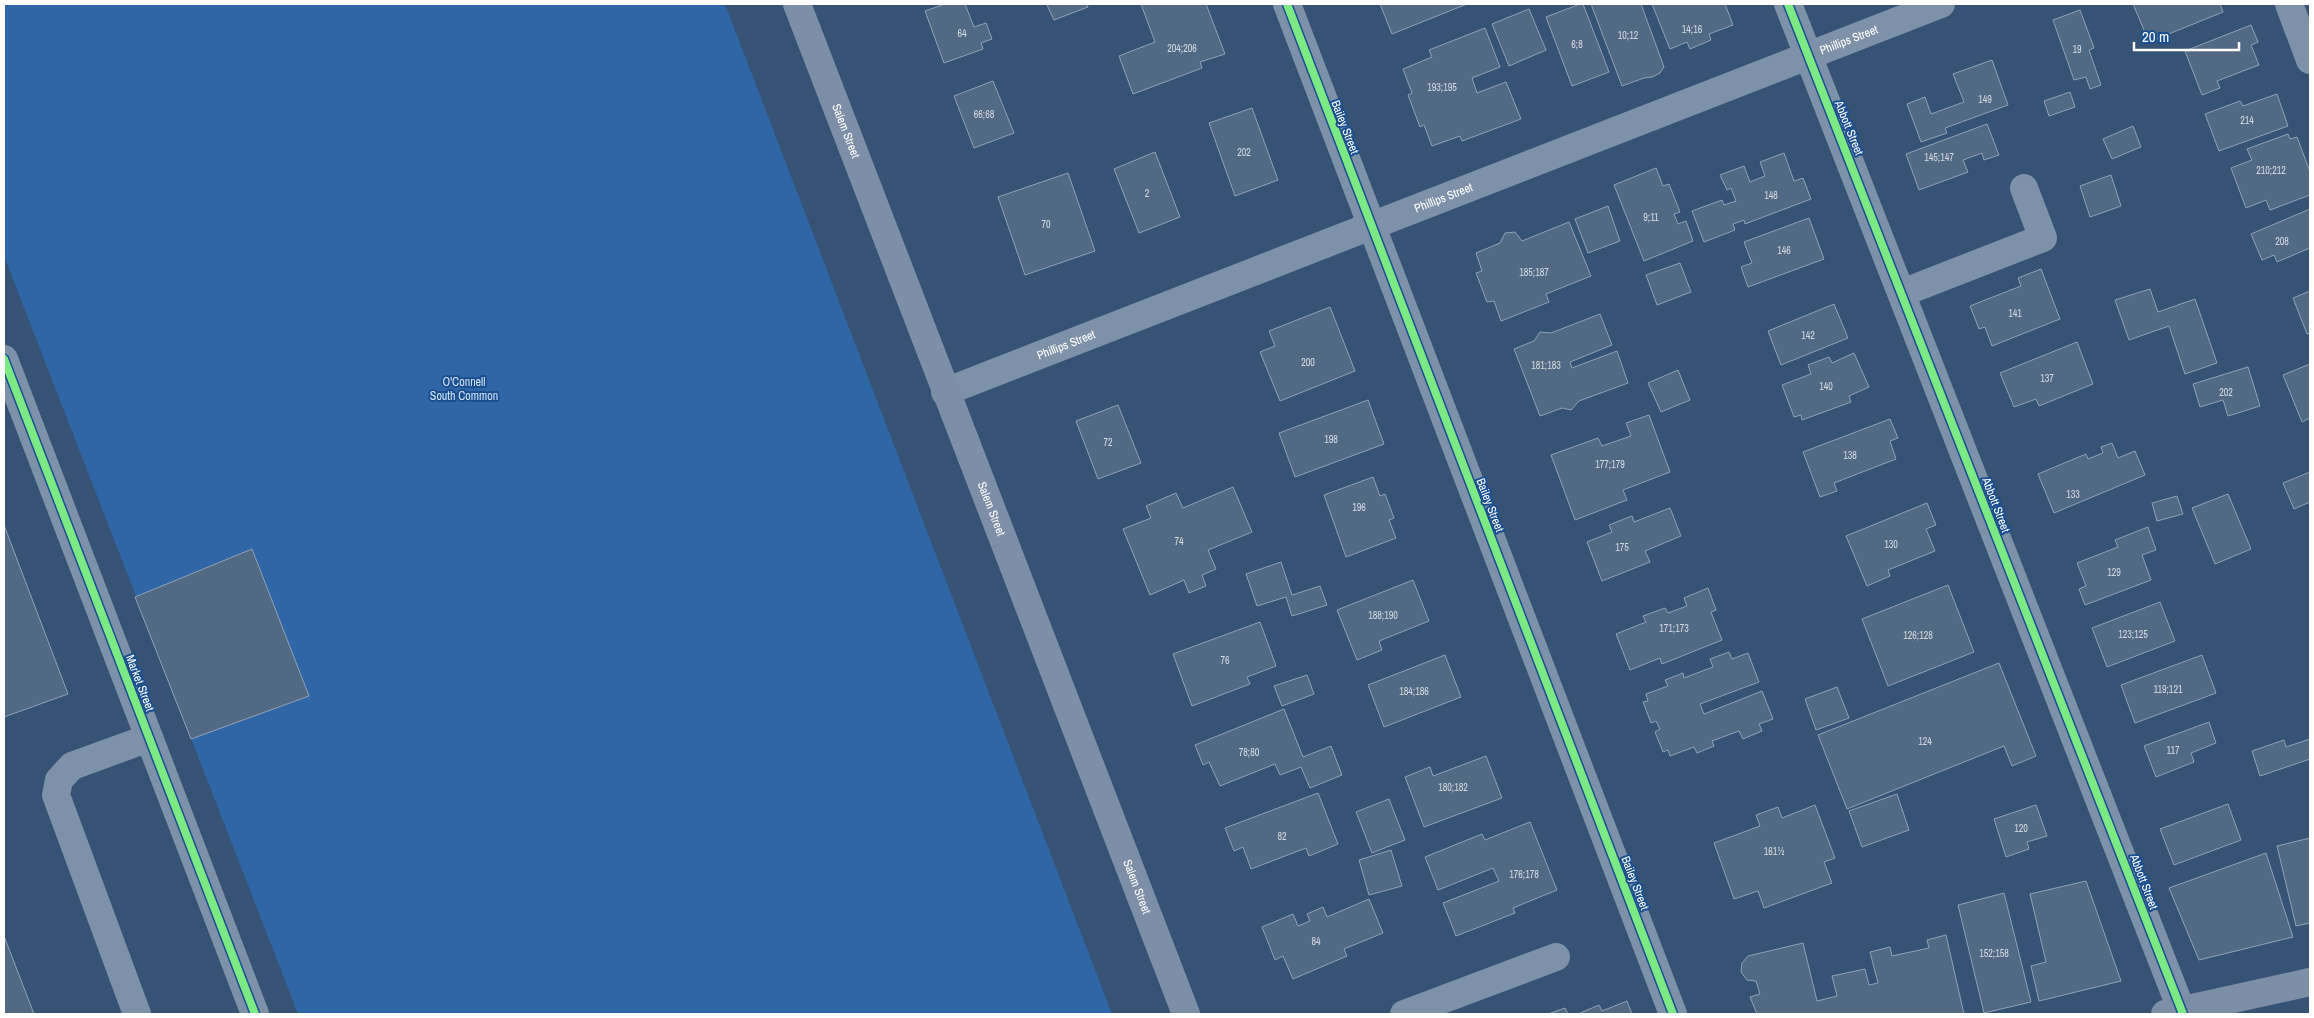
<svg xmlns="http://www.w3.org/2000/svg" width="2314" height="1018" font-family="'Archivo Narrow',sans-serif">
  <style>
    .green { fill: #2f66a5 }
    .building { fill: #526984; stroke: #92a2b6 }
    .lines { fill: none; stroke-linecap: round; stroke-linejoin: round }
    .minor { stroke: #7d92a8; stroke-width: 28 }
    .major { stroke: #7d8ea7; stroke-width: 28 }
    .cycleway-casing { stroke: #1b4f8f; stroke-width: 11 }
    .cycleway { stroke: #7ce984; stroke-width: 8 }
    .labels { text-anchor: middle; stroke-width: 4; stroke-linejoin: round; paint-order: stroke }
    .number-label { font-size: 10px; fill: #d4dae0 }
    .street-label { font-size: 12px; fill: #fff; stroke: #1b4f8f }
    .park-label { font-size: 12px; fill: #cfe3fa; stroke: #1b4f8f }
  </style>
  <rect width="100%" height="100%" fill="#365274"/>
  <path class="green" d="M4 4H725L1112 1014H298L4 256Z"/>
  <g class="building">
    <path d="M945 4H965L974 27 986 23 992 39 981 43 983 49 944 63 925 11Z"/>
    <path d="M1050 4H1087L1088 7 1054 20 1047 5Z"/>
    <path d="M1141 4H1206L1225 54 1200 62 1202 68 1133 94 1119 56 1155 42Z"/>
    <path d="M1380 4H1467L1392 34Z"/>
    <path d="M1580 4H1583L1609 72 1572 86 1546 17Z"/>
    <path d="M1591 4H1641L1664 67 1660 73 1652 77 1644 78 1622 86Z"/>
    <path d="M1652 4H1725L1733 25 1709 34 1711 40 1690 49 1687 42 1670 49Z"/>
    <path d="M2133 4H2220L2223 12 2149 42Z"/>
    <path d="M1529 9 1546 50 1509 66 1492 24Z"/>
    <path d="M2080 10 2094 48 2089 50 2101 85 2090 89 2086 77 2074 80 2053 20Z"/>
    <path d="M2251 25 2258 42 2251 45 2259 65 2217 81 2220 88 2202 95 2185 51Z"/>
    <path d="M1485 28 1500 67 1472 78 1477 93 1506 82 1521 119 1462 141 1460 136 1432 146 1424 125 1420 127 1408 95 1412 93 1403 69 1432 57 1429 50Z"/>
    <path d="M1992 60 2008 105 1945 128 1947 133 1921 142 1907 104 1925 97 1931 114 1964 102 1953 74Z"/>
    <path d="M993 81 1014 133 974 148 954 96Z"/>
    <path d="M2070 92 2075 107 2049 116 2044 101Z"/>
    <path d="M2277 94 2288 126 2219 151 2205 114 2240 101 2243 106Z"/>
    <path d="M1252 108 1278 180 1235 196 1209 123Z"/>
    <path d="M1987 124 1999 155 1984 160 1982 153 1963 160 1968 172 1919 190 1906 154Z"/>
    <path d="M2133 126 2141 147 2112 159 2103 139Z"/>
    <path d="M2288 134 2290 139 2297 137 2310 172V195L2270 210 2266 200 2246 208 2231 168 2252 160 2247 149Z"/>
    <path d="M1155 152 1180 217 1139 233 1114 169Z"/>
    <path d="M1784 153 1794 181 1803 178 1811 199 1745 224 1744 220 1733 224 1735 230 1704 242 1692 211 1722 200 1724 205 1736 201 1731 188 1727 190 1720 175 1744 166 1750 182 1765 176 1760 162Z"/>
    <path d="M1656 168 1663 186 1669 184 1680 212 1674 214 1678 224 1686 221 1693 241 1644 261 1614 185Z"/>
    <path d="M1068 173 1095 251 1025 275 998 197Z"/>
    <path d="M2111 175 2121 206 2090 217 2080 186Z"/>
    <path d="M1608 206 1620 241 1588 253 1575 219Z"/>
    <path d="M2310 209V248L2277 262 2274 255 2262 260 2251 234Z"/>
    <path d="M1809 218 1824 259 1748 287 1741 267 1752 263 1744 242Z"/>
    <path d="M1569 222 1591 276 1546 294 1549 302 1501 321 1494 301 1487 302 1476 273 1482 271 1476 253 1500 243 1505 233 1515 232 1522 241Z"/>
    <path d="M1680 263 1691 292 1657 305 1646 275Z"/>
    <path d="M2041 269 2060 319 1992 346 1985 327 1979 329 1970 306 2021 286 2018 278Z"/>
    <path d="M2150 289 2158 312 2195 299 2217 363 2185 374 2169 326 2129 340 2115 300Z"/>
    <path d="M2310 291V333L2307 334 2293 298Z"/>
    <path d="M1834 304 1848 338 1781 365 1768 331Z"/>
    <path d="M1330 307 1355 371 1280 401 1260 352 1275 346 1269 331Z"/>
    <path d="M1600 314 1612 345 1570 362 1572 368 1617 351 1628 383 1579 401 1571 410 1562 408 1540 416 1514 349 1534 341 1540 332 1551 333Z"/>
    <path d="M2077 342 2093 384 2039 406 2036 399 2014 407 2000 373Z"/>
    <path d="M1854 353 1869 387 1849 396 1851 402 1802 420 1801 415 1794 417 1782 385 1811 374 1808 365 1829 357 1832 363Z"/>
    <path d="M2310 364V418L2302 422 2283 375Z"/>
    <path d="M2248 367 2260 406 2228 416 2223 400 2200 407 2193 384Z"/>
    <path d="M1678 370 1690 400 1661 412 1648 383Z"/>
    <path d="M1368 400 1384 444 1295 477 1279 433Z"/>
    <path d="M1118 405 1141 463 1098 479 1076 421Z"/>
    <path d="M1649 415 1670 472 1623 490 1627 500 1575 520 1551 455 1598 438 1602 446 1631 436 1626 423Z"/>
    <path d="M1890 419 1898 438 1890 441 1896 459 1834 483 1837 491 1820 497 1803 452Z"/>
    <path d="M2112 443 2118 458 2135 451 2145 475 2054 513 2038 474 2086 454 2088 459 2103 453 2101 447Z"/>
    <path d="M2310 472V502L2294 509 2283 483Z"/>
    <path d="M1373 477 1380 496 1385 494 1394 518 1389 520 1396 538 1346 557 1324 495Z"/>
    <path d="M1233 487 1252 532 1208 550 1216 569 1202 575 1206 586 1189 593 1184 580 1150 595 1123 529 1151 518 1146 506 1176 493 1183 508Z"/>
    <path d="M2228 494 2251 549 2215 564 2192 508Z"/>
    <path d="M2177 496 2183 514 2157 521 2152 503Z"/>
    <path d="M1927 503 1936 525 1926 529 1935 551 1888 570 1890 576 1867 586 1846 536Z"/>
    <path d="M1670 508 1681 536 1645 551 1650 562 1602 581 1587 542 1612 532 1609 525 1632 516 1634 522Z"/>
    <path d="M4 525 68 694 4 717Z"/>
    <path d="M2148 527 2156 550 2142 555 2151 580 2085 605 2079 589 2086 586 2077 563 2118 547 2115 540Z"/>
    <path d="M252 549 309 696 191 739 135 597Z"/>
    <path d="M1281 562 1292 595 1320 586 1327 605 1292 616 1286 597 1257 606 1246 574Z"/>
    <path d="M1413 580 1429 621 1379 641 1382 650 1357 660 1337 610Z"/>
    <path d="M1948 585 1974 652 1888 686 1862 619Z"/>
    <path d="M1708 588 1716 610 1711 612 1722 640 1662 664 1660 658 1630 670 1616 634 1646 622 1643 616 1665 608 1668 613 1687 606 1684 598Z"/>
    <path d="M2160 602 2175 641 2107 667 2092 628Z"/>
    <path d="M1260 622 1276 666 1247 677 1250 684 1192 706 1173 654Z"/>
    <path d="M1729 652 1732 659 1748 653 1759 682 1700 704 1704 714 1762 691 1773 719 1759 724 1762 731 1743 739 1739 731 1712 741 1714 746 1697 753 1694 747 1670 756 1668 750 1663 752 1655 732 1660 729 1656 721 1651 723 1643 702 1648 701 1646 694 1668 686 1665 680 1683 673 1684 678 1713 667 1710 659Z"/>
    <path d="M1445 655 1461 697 1384 727 1368 685Z"/>
    <path d="M2202 655 2216 693 2135 723 2121 685Z"/>
    <path d="M1999 663 2036 756 2012 766 2004 746 1847 809 1818 735Z"/>
    <path d="M1307 675 1314 694 1282 706 1274 686Z"/>
    <path d="M1837 687 1849 718 1816 730 1805 699Z"/>
    <path d="M1284 709 1303 757 1331 746 1342 775 1310 788 1301 767 1280 775 1275 764 1220 786 1209 762 1203 765 1195 745Z"/>
    <path d="M2209 722 2216 743 2191 753 2194 762 2156 777 2144 746Z"/>
    <path d="M2310 739V759L2260 776 2252 751 2284 740 2286 747Z"/>
    <path d="M1486 756 1502 798 1424 827 1405 777 1430 767 1433 776Z"/>
    <path d="M1318 793 1338 844 1309 856 1306 848 1251 869 1243 847 1234 851 1225 828Z"/>
    <path d="M1897 794 1909 830 1862 847 1849 811Z"/>
    <path d="M1389 799 1405 840 1372 853 1356 812Z"/>
    <path d="M2228 804 2241 840 2174 865 2160 829Z"/>
    <path d="M1815 805 1835 858 1824 862 1832 883 1764 908 1758 891 1734 899 1714 843 1760 826 1756 815 1778 807 1782 818Z"/>
    <path d="M2036 805 2047 836 2027 842 2029 849 2006 857 1994 819Z"/>
    <path d="M1530 822 1557 890 1513 908 1515 913 1456 936 1443 903 1499 881 1493 868 1438 890 1425 857 1482 834 1485 840Z"/>
    <path d="M2310 838V923L2296 926 2277 846Z"/>
    <path d="M1391 850 1402 886 1369 895 1359 860Z"/>
    <path d="M2266 853 2293 937 2199 960 2169 888Z"/>
    <path d="M2086 881 2121 981 2039 1001 2031 966 2046 962 2030 894Z"/>
    <path d="M2004 893 2031 1002 1984 1013 1958 905Z"/>
    <path d="M1369 899 1383 933 1344 949 1347 956 1293 979 1283 956 1275 960 1262 927 1293 914 1298 926 1310 921 1307 914 1323 907 1327 917Z"/>
    <path d="M1946 935 1964 1014H1757L1750 997 1760 994 1756 981 1747 980 1741 972 1742 963 1748 956 1803 943 1817 1001 1837 996 1832 976 1865 969 1869 985 1878 983 1870 952 1890 947 1892 956 1929 948 1927 940Z"/>
    <path d="M4 936 34 1014H4Z"/>
    <path d="M1627 1001 1632 1014H1578L1599 1005 1602 1011Z"/>
    <path d="M1565 1008 1568 1014H1548Z"/>
  </g>
  <g class="lines">
    <g class="minor">
      <path d="M1287 4 1673 1014"/>
      <path d="M1788 4 2183 1014"/>
      <path d="M2289 4 2310 60"/>
      <path d="M1902 293 2043 238 2024 188"/>
      <path d="M4 359 255 1014"/>
      <path id="s1" d="M945 392 1941 4"/>
      <path d="M137 1014 56 795 59 780 72 766 149 738"/>
      <path d="M1404 1014 1556 957"/>
    </g>
    <g class="major">
      <path id="s2" d="M797 4 1186 1014"/>
      <path d="M2165 1014 2310 982"/>
    </g>
    <defs>
      <g id="cycleway">
        <path d="M1287 4 1673 1014"/>
        <path d="M1788 4 2183 1014"/>
        <path d="M4 359 255 1014"/>
      </g>
    </defs>
    <use href="#cycleway" class="cycleway-casing"/>
    <use href="#cycleway" class="cycleway"/>
  </g>
  <g class="labels">
    <g class="number-label">
      <text x="1692" y="33">14;16</text>
      <text x="962" y="37">64</text>
      <text x="1628" y="39">10;12</text>
      <text x="1577" y="48">6;8</text>
      <text x="1182" y="52">204;206</text>
      <text x="2077" y="53">19</text>
      <text x="1442" y="91">193;195</text>
      <text x="1985" y="103">149</text>
      <text x="984" y="118">66;68</text>
      <text x="2247" y="124">214</text>
      <text x="1244" y="156">202</text>
      <text x="1939" y="161">145;147</text>
      <text x="2271" y="174">210;212</text>
      <text x="1147" y="197">2</text>
      <text x="1771" y="199">148</text>
      <text x="1651" y="221">9;11</text>
      <text x="1046" y="228">70</text>
      <text x="2282" y="245">208</text>
      <text x="1784" y="254">146</text>
      <text x="1534" y="276">185;187</text>
      <text x="2015" y="317">141</text>
      <text x="1808" y="339">142</text>
      <text x="1308" y="366">200</text>
      <text x="1546" y="369">181;183</text>
      <text x="2047" y="382">137</text>
      <text x="1826" y="390">140</text>
      <text x="2226" y="396">202</text>
      <text x="1331" y="443">198</text>
      <text x="1108" y="446">72</text>
      <text x="1850" y="459">138</text>
      <text x="1610" y="468">177;179</text>
      <text x="2073" y="498">133</text>
      <text x="1359" y="511">196</text>
      <text x="1179" y="545">74</text>
      <text x="1891" y="548">130</text>
      <text x="1622" y="551">175</text>
      <text x="2114" y="576">129</text>
      <text x="1383" y="619">188;190</text>
      <text x="1674" y="632">171;173</text>
      <text x="2133" y="638">123;125</text>
      <text x="1918" y="639">126;128</text>
      <text x="1225" y="664">76</text>
      <text x="2168" y="693">119;121</text>
      <text x="1414" y="695">184;186</text>
      <text x="1925" y="745">124</text>
      <text x="2173" y="754">117</text>
      <text x="1249" y="756">78;80</text>
      <text x="1453" y="791">180;182</text>
      <text x="2021" y="832">120</text>
      <text x="1282" y="840">82</text>
      <text x="1774" y="855">161½</text>
      <text x="1524" y="878">176;178</text>
      <text x="1316" y="945">84</text>
      <text x="1994" y="957">152;158</text>
    </g>
    <g class="street-label">
      <text dy="4" stroke="none"><textPath href="#s1" startOffset="970">Phillips Street</textPath></text>
      <text transform="translate(1345 127) rotate(69)" y="4">Bailey Street</text>
      <text transform="translate(1849 128) rotate(68)" y="4">Abbott Street</text>
      <text dy="4" stroke="none"><textPath href="#s2" startOffset="136">Salem Street</textPath></text>
      <text dy="4" stroke="none"><textPath href="#s1" startOffset="535">Phillips Street</textPath></text>
      <text dy="4" stroke="none"><textPath href="#s1" startOffset="130">Phillips Street</textPath></text>
      <text transform="translate(1490 505) rotate(69)" y="4">Bailey Street</text>
      <text transform="translate(1996 505) rotate(69)" y="4">Abbott Street</text>
      <text dy="4" stroke="none"><textPath href="#s2" startOffset="541">Salem Street</textPath></text>
      <text transform="translate(140 683) rotate(69)" y="4">Market Street</text>
      <text transform="translate(2144 882) rotate(69)" y="4">Abbott Street</text>
      <text transform="translate(1635 883) rotate(69)" y="4">Bailey Street</text>
      <text dy="4" stroke="none"><textPath href="#s2" startOffset="946">Salem Street</textPath></text>
    </g>
    <g class="park-label">
      <text x="464" y="386">O'Connell<tspan x="464" dy="14">South Common</tspan></text>
    </g>
  </g>
  <rect width="2314" height="1018" fill="none" stroke="#ffffff" stroke-width="10"/>
  <path d="M2134 42v8h105v-8" fill="none" stroke="#ffffff" stroke-width="2.5"/>
  <text x="2142" y="42" font-size="15" fill="#ffffff" stroke="#1b4f8f" stroke-width="4" paint-order="stroke">20 m</text>
</svg>
